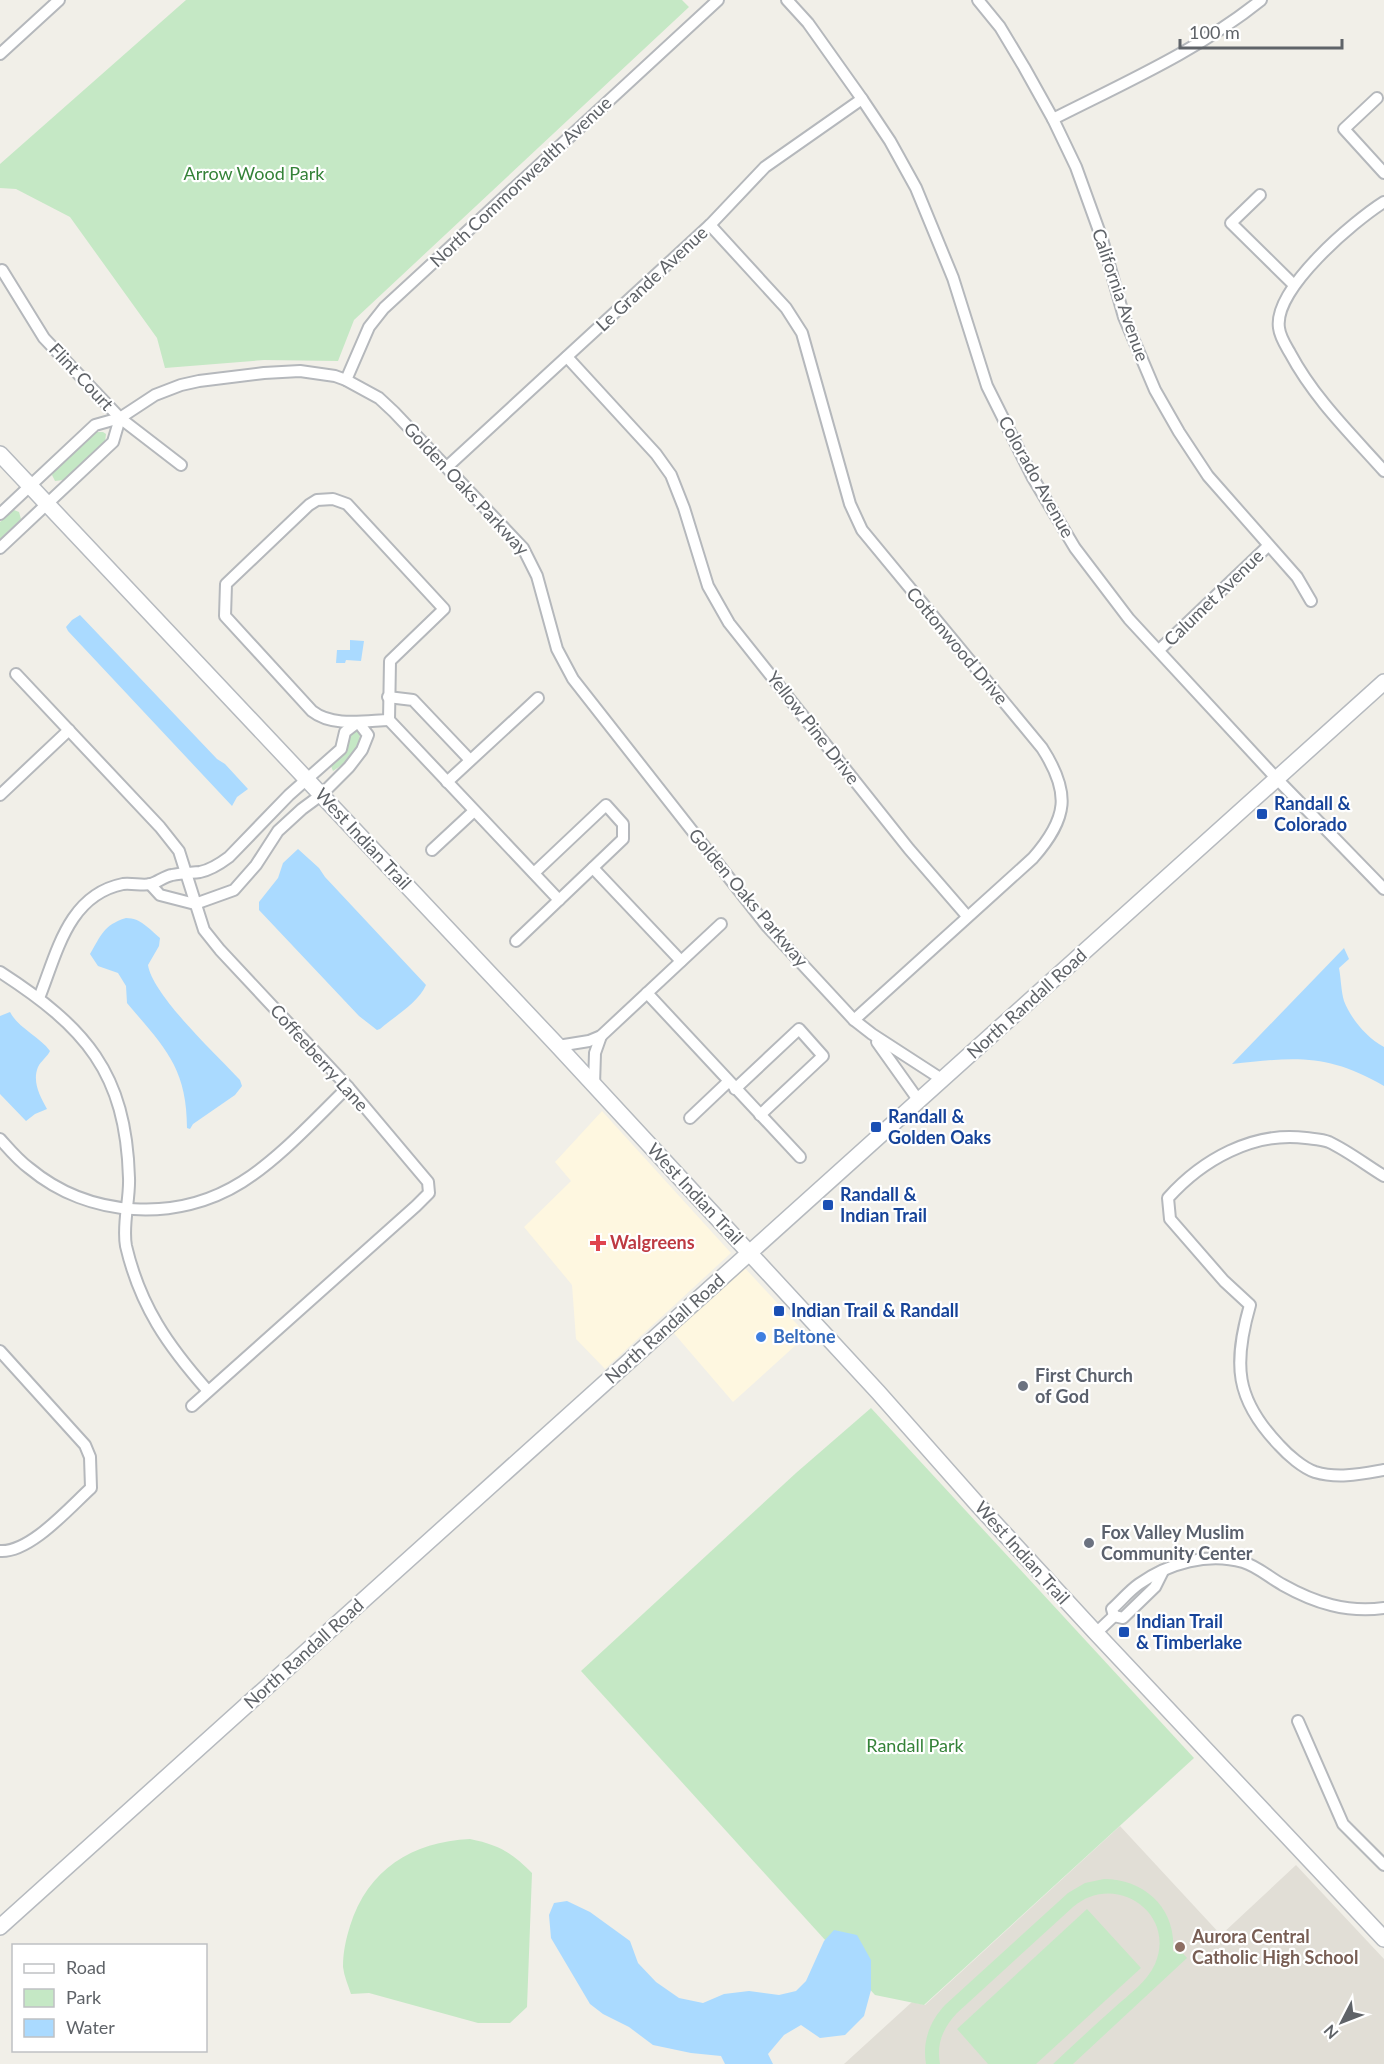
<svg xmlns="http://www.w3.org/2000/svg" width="1384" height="2064" font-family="Lato,sans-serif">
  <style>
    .commercial { fill: #fef7e0 }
    .education { fill: #e1ded6 }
    .green { fill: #c5e8c5 }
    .water { fill: #aadaff }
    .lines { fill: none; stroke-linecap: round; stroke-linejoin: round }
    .minor-casing { stroke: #b5b8bc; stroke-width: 14 }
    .secondary-casing { stroke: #b6babf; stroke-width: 18 }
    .minor { stroke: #fff; stroke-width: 10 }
    .secondary { stroke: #fff; stroke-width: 15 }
    .transit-dot { fill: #1a4fb4; stroke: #fff; stroke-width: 2 }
    .health-dot { fill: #e0444e; stroke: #fff; stroke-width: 2 }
    .shop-dot { fill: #3f7fe0; stroke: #fff; stroke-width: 2 }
    .worship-dot { fill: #6b7280; stroke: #fff; stroke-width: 2 }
    .education-dot { fill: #8d6e63; stroke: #fff; stroke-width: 2 }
    .labels { text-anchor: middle; stroke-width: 4.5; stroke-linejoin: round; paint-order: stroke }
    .park-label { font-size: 18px; fill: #348238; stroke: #fff }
    .street-label { font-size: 18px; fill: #5f6368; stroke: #fff }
    .transit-label { font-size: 18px; font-weight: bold; fill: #164399; stroke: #fff; text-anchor: start }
    .health-label { font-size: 18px; font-weight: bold; fill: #be3a42; stroke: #fff; text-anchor: start }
    .shop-label { font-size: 18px; font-weight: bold; fill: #366cbe; stroke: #fff; text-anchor: start }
    .worship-label { font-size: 18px; font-weight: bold; fill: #5b616d; stroke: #fff; text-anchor: start }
    .education-label { font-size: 18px; font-weight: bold; fill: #785e54; stroke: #fff; text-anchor: start }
  </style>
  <rect width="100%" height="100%" fill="#f1efe8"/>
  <g class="commercial">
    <path d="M602 1111 731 1253 605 1369 576 1339 572 1285 524 1227 571 1181 555 1162Z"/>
    <path d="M743 1266 807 1335 733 1402 672 1331Z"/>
  </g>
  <path class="education" d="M1120 1826 1221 1935 1296 1865 1384 1959V2064H844L912 2002 925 2005Z"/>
  <g class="green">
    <path d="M186 0H682L689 7 354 320 338 361 264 360 165 368 157 338 70 217 16 189 0 188V164Z"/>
    <path d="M97 432H103L106 434 105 442 63 480 55 481 52 475 54 471Z"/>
    <path d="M14 510 19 512 21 519 0 539V522Z"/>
    <path d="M357 729 360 733C360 750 347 762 333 771L331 766C343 755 349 749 350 733Z"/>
    <path d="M871 1408 1194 1758 924 2005 875 1995 581 1671 796 1473Z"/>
    <path d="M470 1839C499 1845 511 1852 532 1873L527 2007 510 2023H478L369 1993 351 1994C348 1985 344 1976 343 1967 343 1952 346 1939 350 1926 368 1869 412 1842 470 1839Z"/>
    <path d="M1104 1879C1145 1879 1177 1909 1173 1952L1178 1948 1187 1958 1073 2064H1053C1073 2045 1094 2026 1114 2008 1128 1995 1147 1982 1155 1964 1177 1913 1115 1871 1073 1907L957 2013C943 2028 936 2044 940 2064H926C922 2041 930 2021 945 2005L1068 1893 1085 1883Z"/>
    <path d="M1087 1909 1141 1968 1036 2064H988L957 2029Z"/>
  </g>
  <g class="water">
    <path d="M80 615 217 759 225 764 248 789 237 797 232 806 68 631 66 627 72 620Z"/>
    <path d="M350 640 364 641 361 661 346 660 345 663H336L337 650H350Z"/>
    <path d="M298 849 319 868 325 877 426 985C418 1003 395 1016 380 1029L377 1030 359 1016 259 910V902L278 878 283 863Z"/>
    <path d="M126 918C141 918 149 929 160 938L159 946 148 965C153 996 217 1055 240 1080L242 1086 235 1095 193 1124 190 1129 187 1128C187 1067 164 1047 127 1003L126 986 118 973 98 966 90 954C101 936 103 925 126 918Z"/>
    <path d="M1344 948 1349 959 1339 968C1341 978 1341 991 1344 1001 1351 1019 1367 1038 1384 1047V1086C1328 1053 1294 1057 1232 1064Z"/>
    <path d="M10 1012C18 1028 39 1036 50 1051 47 1057 41 1061 38 1067 32 1082 40 1096 47 1109L35 1114 26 1121 0 1094V1016Z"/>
    <path d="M567 1901 590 1912 630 1941 638 1963 656 1982 679 1998 703 2003 724 1994 749 1991 779 1995 796 1991 806 1981 824 1941 834 1930 857 1935 871 1960V1990L864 2016 845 2035 820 2038 801 2025 784 2035 768 2054 773 2064H725L721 2056 691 2053 653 2045 629 2027 603 2014 590 2004 551 1938 549 1915 554 1903Z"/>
  </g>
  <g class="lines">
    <defs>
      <g id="minor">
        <path d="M787 0 808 23 862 99 890 141 916 188 953 278 987 386 1033 478 1075 548 1129 619 1277 779 1384 889"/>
        <path d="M978 0 1000 27 1024 67 1053 119 1076 167 1102 239 1124 317 1155 390 1179 432 1208 476 1297 577 1311 601"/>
        <path d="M0 54 59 0"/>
        <path d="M1377 98 1344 129 1384 173"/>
        <path d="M1053 119C1124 83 1199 50 1261 0"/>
        <path d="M1260 195 1231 223 1294 285"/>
        <path d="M1384 202C1354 221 1273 289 1279 328 1280 337 1286 346 1290 353 1314 398 1350 433 1384 471"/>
        <path d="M710 225 786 308 802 333 850 504 862 530 1042 748C1071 793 1068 818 1033 858L854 1020"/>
        <path d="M2 270 44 338 120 418 181 465"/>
        <path d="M567 357 656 454 671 475 684 508 708 586 729 623 909 849 967 916"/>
        <path d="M346 380 369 327 384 308 718 0"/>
        <path d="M448 466 710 225 765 167 862 99"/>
        <path d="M333 499 347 504 444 609 390 661 389 720C364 721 332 727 312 711L225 616 226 584 309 505 317 500Z"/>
        <path d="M0 514 95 425 120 418 155 395 181 385 199 381 264 373 300 371 335 376 346 380 379 398 394 412 523 548 537 576 557 649 573 679 766 925 854 1020 872 1034 943 1080"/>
        <path d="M0 548 113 442 120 418"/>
        <path d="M1159 650 1268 546"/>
        <path d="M16 674 160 827 179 851 204 930 220 950 348 1087 428 1182 429 1193 416 1206 192 1406"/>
        <path d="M388 697 413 700 470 760"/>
        <path d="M389 720 559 900"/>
        <path d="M447 782 538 698"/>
        <path d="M0 795 69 730"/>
        <path d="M432 850 474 811"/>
        <path d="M593 868 681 961"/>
        <path d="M150 884 160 895 195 904 234 890 256 865 278 831 302 809 321 795 349 767 362 750 368 735 358 722"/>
        <path d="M516 941 623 839V824L606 805 534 873"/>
        <path d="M0 972C85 1027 126 1072 129 1178 130 1200 122 1224 126 1246 140 1306 168 1346 208 1391"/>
        <path d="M647 993 800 1157"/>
        <path d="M39 998C57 953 68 895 123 884 133 883 143 886 151 884 158 882 165 876 172 875 182 873 191 873 200 872 210 870 221 863 229 857L289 795 341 749 345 732 358 722"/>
        <path d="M877 1042 919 1101"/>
        <path d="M558 1046 589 1041 601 1036 721 924"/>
        <path d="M594 1085 595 1053 601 1036"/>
        <path d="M735 1089 799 1029 823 1056 760 1115"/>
        <path d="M690 1118 728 1082"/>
        <path d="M0 1139C9 1149 18 1160 29 1168 89 1218 177 1223 242 1182 280 1158 316 1118 348 1087"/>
        <path d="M1384 1176C1366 1165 1348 1151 1329 1142 1322 1139 1313 1139 1306 1138 1253 1131 1202 1160 1168 1198L1170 1219 1224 1281 1250 1305C1233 1364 1235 1399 1279 1445 1288 1455 1303 1468 1315 1472 1338 1479 1361 1474 1384 1470"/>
        <path d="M0 1351 85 1445 90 1457 91 1488C69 1508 30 1553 0 1551"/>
        <path d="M1114 1616 1112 1609C1121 1601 1129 1591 1139 1584 1169 1563 1208 1552 1243 1562 1257 1566 1270 1578 1283 1585 1315 1603 1347 1613 1384 1608"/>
        <path d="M1114 1616 1123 1618 1155 1587 1163 1571"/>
        <path d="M1096 1633 1114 1616"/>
        <path d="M1298 1721 1343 1824 1384 1865"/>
      </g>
      <g id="secondary">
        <path d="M0 454 558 1046 878 1392 978 1505 1096 1633 1384 1939"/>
        <path d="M0 1927 1384 682"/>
      </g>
    </defs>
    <use href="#minor" class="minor-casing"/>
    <use href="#secondary" class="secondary-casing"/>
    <use href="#minor" class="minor"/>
    <use href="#secondary" class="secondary"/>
  </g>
  <g class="transit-dot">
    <rect x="1256" y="808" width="12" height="12" rx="3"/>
    <rect x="870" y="1121" width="12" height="12" rx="3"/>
    <rect x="822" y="1199" width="12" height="12" rx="3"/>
    <rect x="773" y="1305" width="12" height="12" rx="3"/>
    <rect x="1118" y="1626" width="12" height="12" rx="3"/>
  </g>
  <path class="health-dot" d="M595 1234h6v6h6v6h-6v6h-6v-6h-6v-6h6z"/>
  <circle class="shop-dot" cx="761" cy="1337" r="6"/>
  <g class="worship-dot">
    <circle cx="1023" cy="1386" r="6"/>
    <circle cx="1089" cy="1543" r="6"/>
  </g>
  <circle class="education-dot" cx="1180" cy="1947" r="6"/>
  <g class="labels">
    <g class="park-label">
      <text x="254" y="180">Arrow Wood Park</text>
      <text x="915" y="1752">Randall Park</text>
    </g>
    <g class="street-label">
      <text transform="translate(521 182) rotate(-43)" y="6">North Commonwealth Avenue</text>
      <text transform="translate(652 279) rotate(-43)" y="6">Le Grande Avenue</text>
      <text transform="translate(1120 295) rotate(71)" y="6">California Avenue</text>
      <text transform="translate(81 377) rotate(47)" y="6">Flint Court</text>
      <text transform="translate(1036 477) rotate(61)" y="6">Colorado Avenue</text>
      <text transform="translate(466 489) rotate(47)" y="6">Golden Oaks Parkway</text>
      <text transform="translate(1214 598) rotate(-44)" y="6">Calumet Avenue</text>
      <text transform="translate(957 646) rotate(50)" y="6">Cottonwood Drive</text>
      <text transform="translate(813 728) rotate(52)" y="6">Yellow Pine Drive</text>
      <text transform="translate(363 839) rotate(47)" y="6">West Indian Trail</text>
      <text transform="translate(748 898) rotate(50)" y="6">Golden Oaks Parkway</text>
      <text transform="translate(1027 1004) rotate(-42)" y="6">North Randall Road</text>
      <text transform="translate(319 1058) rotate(48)" y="6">Coffeeberry Lane</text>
      <text transform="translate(695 1194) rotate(47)" y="6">West Indian Trail</text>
      <text transform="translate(665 1329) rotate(-42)" y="6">North Randall Road</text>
      <text transform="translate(1022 1553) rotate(48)" y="6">West Indian Trail</text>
      <text transform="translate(304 1654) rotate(-42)" y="6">North Randall Road</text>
    </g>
    <g class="transit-label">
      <text x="1274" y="810">Randall &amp;<tspan x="1274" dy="21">Colorado</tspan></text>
      <text x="888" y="1123">Randall &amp;<tspan x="888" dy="21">Golden Oaks</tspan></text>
      <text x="840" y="1201">Randall &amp;<tspan x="840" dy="21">Indian Trail</tspan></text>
      <text x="791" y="1317">Indian Trail &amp; Randall</text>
      <text x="1136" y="1628">Indian Trail<tspan x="1136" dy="21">&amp; Timberlake</tspan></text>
    </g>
    <g class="health-label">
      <text x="610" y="1249">Walgreens</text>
    </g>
    <g class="shop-label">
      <text x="773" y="1343">Beltone</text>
    </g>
    <g class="worship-label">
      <text x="1035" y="1382">First Church<tspan x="1035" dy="21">of God</tspan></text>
      <text x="1101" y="1539">Fox Valley Muslim<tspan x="1101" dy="21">Community Center</tspan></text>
    </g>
    <g class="education-label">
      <text x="1192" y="1943">Aurora Central<tspan x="1192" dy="21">Catholic High School</tspan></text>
    </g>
  </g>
  <rect x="12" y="1944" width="195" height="108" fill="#ffffff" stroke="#bfc1c3" stroke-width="1.5"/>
  <rect x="24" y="1964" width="30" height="9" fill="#ffffff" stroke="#bfc1c3" stroke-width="1.5"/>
  <text x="66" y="1974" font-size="18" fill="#5f6368">Road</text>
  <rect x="24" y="1989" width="30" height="18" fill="#c5e8c5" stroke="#bfc1c3" stroke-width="1.5"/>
  <text x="66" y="2004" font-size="18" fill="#5f6368">Park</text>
  <rect x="24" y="2019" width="30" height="18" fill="#aadaff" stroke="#bfc1c3" stroke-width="1.5"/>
  <text x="66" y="2034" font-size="18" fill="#5f6368">Water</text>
  <g transform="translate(1342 2022) rotate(228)" stroke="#ffffff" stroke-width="4.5" paint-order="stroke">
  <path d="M0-4.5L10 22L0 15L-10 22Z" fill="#5f6368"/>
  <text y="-9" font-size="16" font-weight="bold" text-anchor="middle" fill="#5f6368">N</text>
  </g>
  <path d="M1180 39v9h162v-9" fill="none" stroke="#5f6368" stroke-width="3"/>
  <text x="1189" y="39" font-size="18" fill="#5f6368" stroke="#ffffff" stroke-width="4.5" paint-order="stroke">100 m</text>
</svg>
